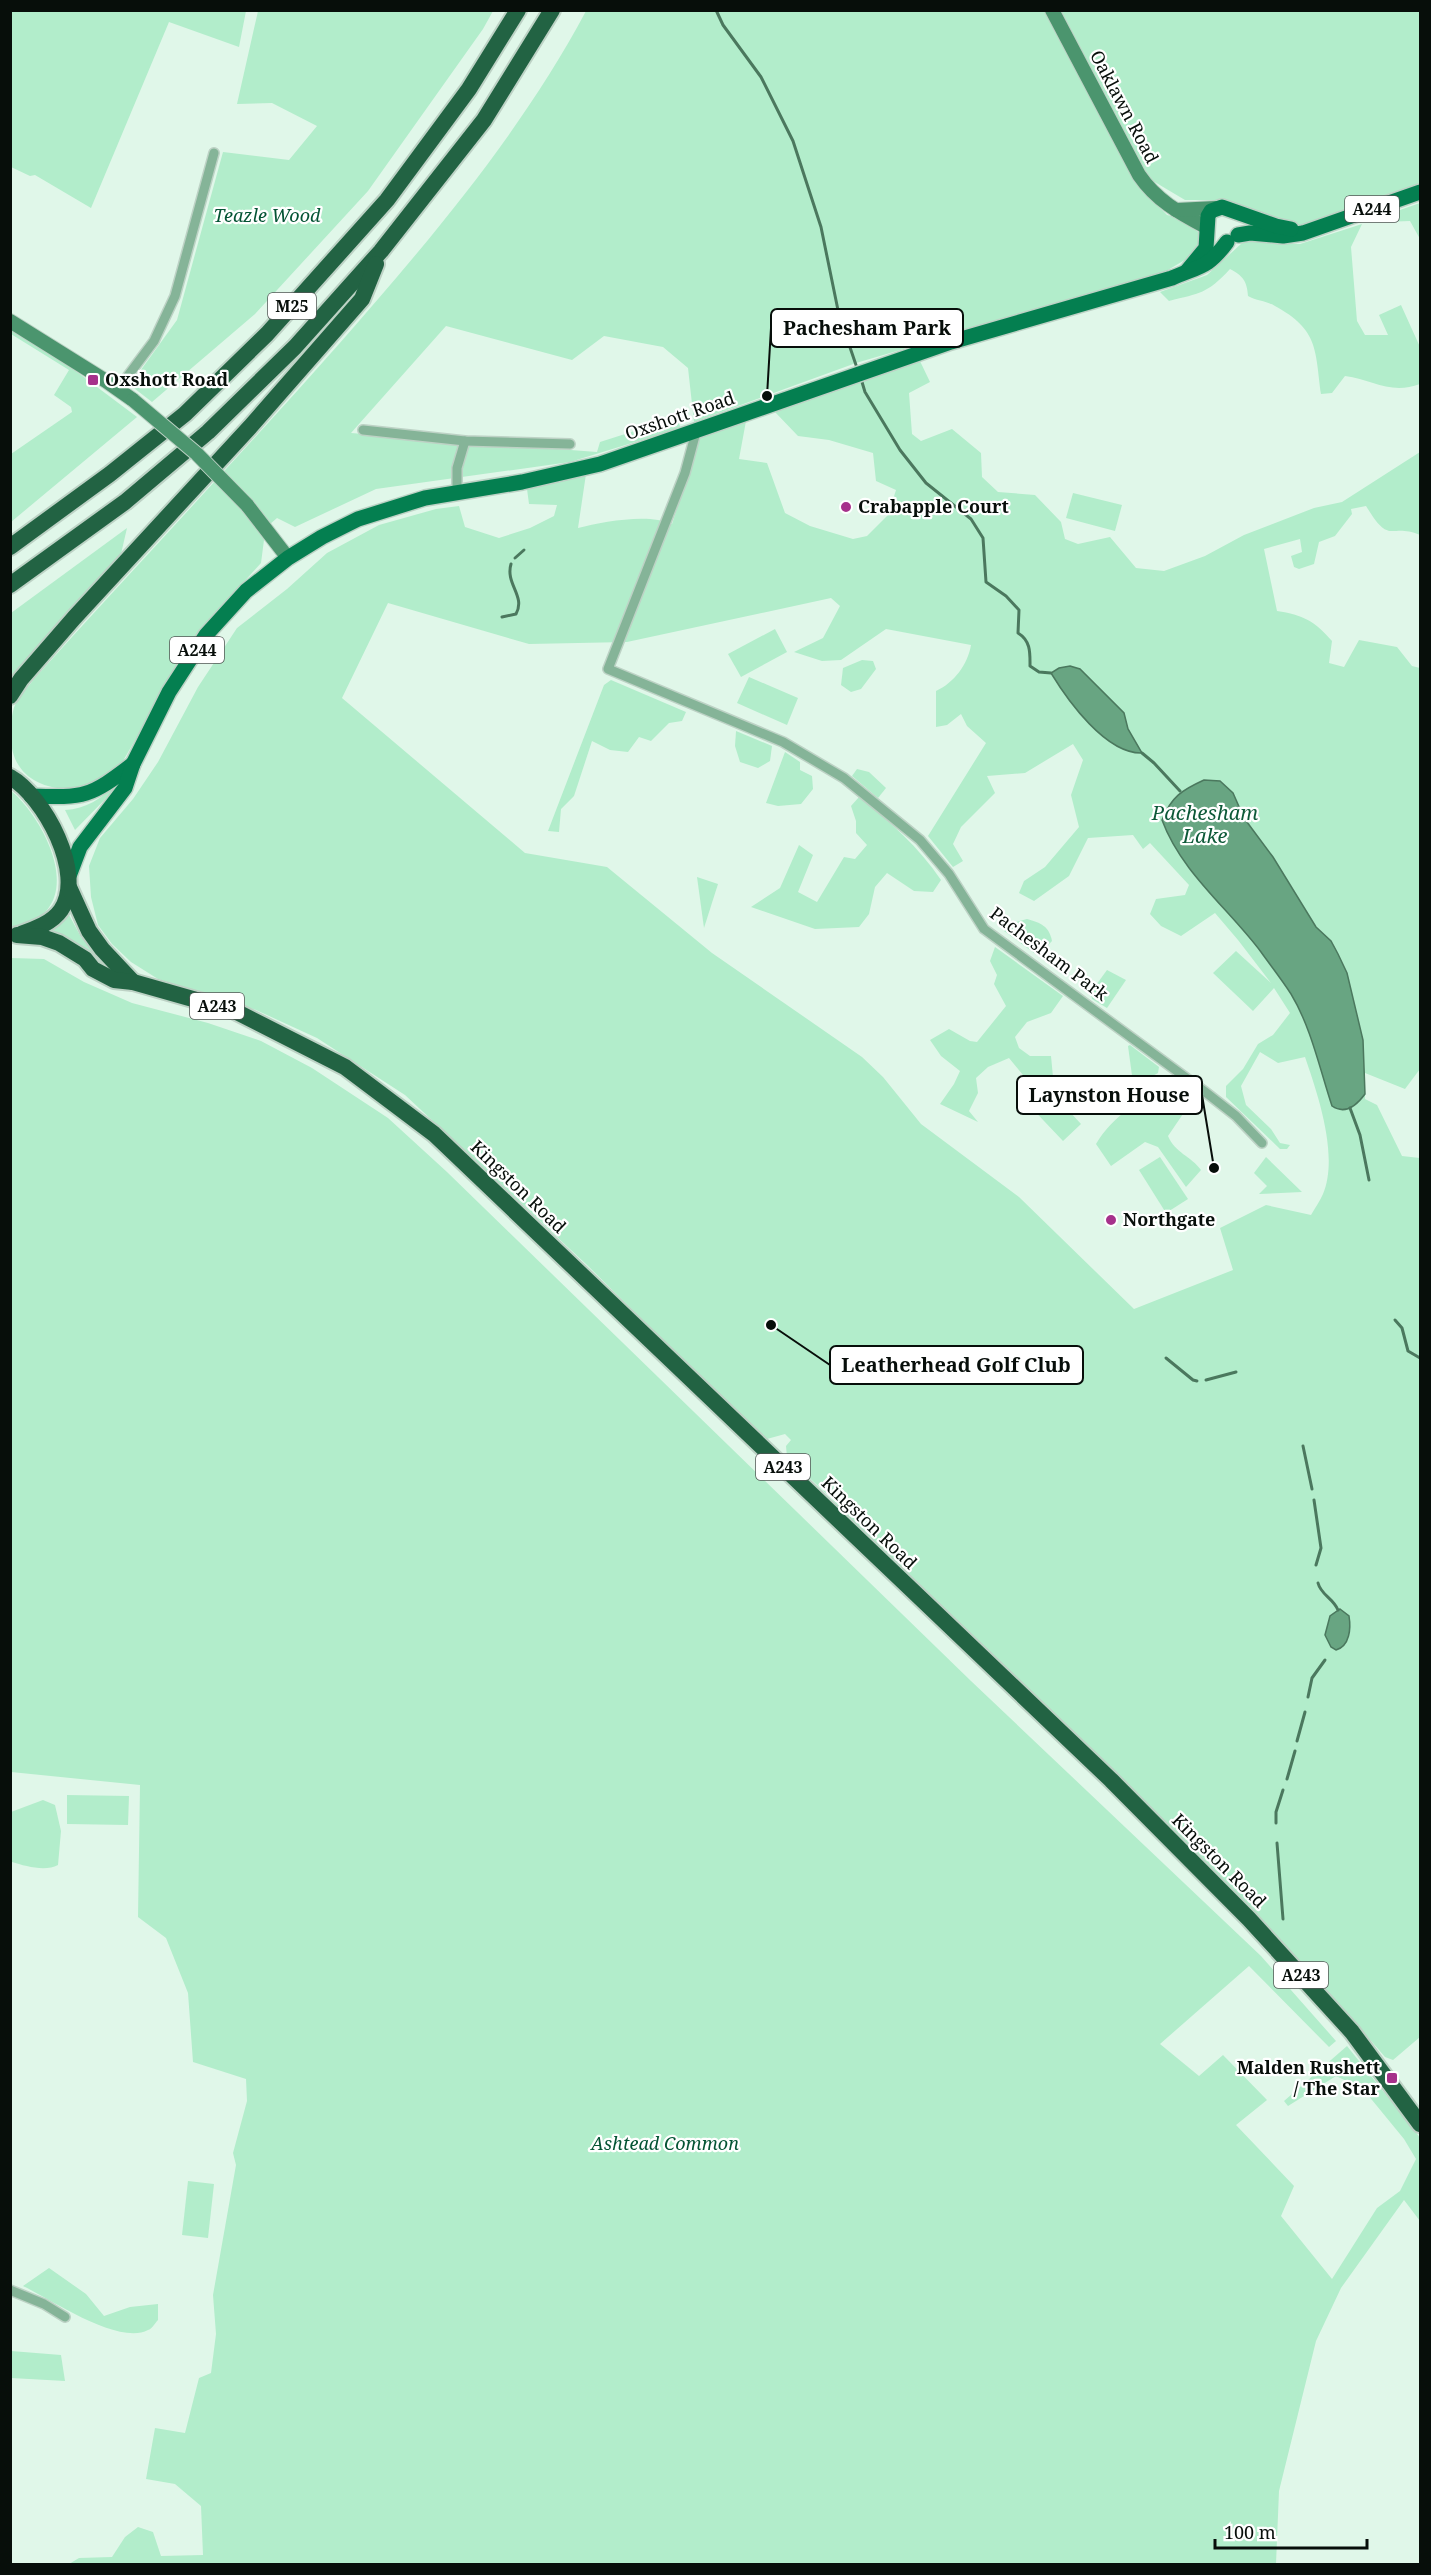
<svg xmlns="http://www.w3.org/2000/svg" width="1431" height="2575" font-family="'Noto Serif',serif">
  <style>
    .green { fill: #b2edcb; fill-rule: evenodd }
    .water { fill: #68a582; stroke: #4b785e; stroke-width: 1.5 }
    .lines { fill: none; stroke-linecap: round; stroke-linejoin: round }
    .stream { stroke: #4b785e; stroke-width: 3 }
    .street-casing { stroke: #bdd2c5; stroke-width: 12 }
    .secondary-casing { stroke: #bdd2c5; stroke-width: 16 }
    .primary-casing { stroke: #bdd2c5; stroke-width: 18 }
    .highway-casing { stroke: #bdd2c5; stroke-width: 20 }
    .street { stroke: #85b498; stroke-width: 9 }
    .secondary { stroke: #4b956e; stroke-width: 14 }
    .primary { stroke: #047f50; stroke-width: 15 }
    .highway { stroke: #226343; stroke-width: 16 }
    .secondary-bridge-casing { stroke: #bdd2c5; stroke-width: 16; stroke-linecap: butt }
    .secondary-bridge { stroke: #4b956e; stroke-width: 14 }
    .poi-dot { fill: #a6318b; stroke: #fff; stroke-width: 2 }
    .labels { text-anchor: middle; stroke-width: 4.5; stroke-linejoin: round; paint-order: stroke }
    .shield { fill: #fff; stroke: #515654; stroke-width: 1.5 }
    .shield-label { font-size: 16px; font-weight: bold; fill: #070e0a }
    .street-label { font-size: 18px; fill: #070e0a; stroke: #fff }
    .park-label { font-size: 18px; font-style: italic; fill: #045434; stroke: #fff }
    .poi-label { font-size: 18px; font-weight: bold; fill: #070e0a; stroke: #fff; text-anchor: start }
    .water-label { font-size: 20px; font-style: italic; fill: #0d5938; stroke: #fff }
    .leader { fill: none; stroke: #070e0a; stroke-width: 2 }
    .callout-dot { fill: #070e0a; stroke: #fff; stroke-width: 2 }
    .callout { fill: #fff; stroke: #070e0a; stroke-width: 2 }
    .callout-label { font-size: 20px; text-anchor: middle; font-weight: bold; fill: #070e0a }
  </style>
  <rect width="100%" height="100%" fill="#e0f7e9"/>
  <g class="green">
    <path d="M10 11 238 10 246 11 239 47 169 22 91 208 35 175 30 176 11 167Z"/>
    <path d="M258 11H493L483 29 368 191 255 314 152 402 130 385 177 320 223 152 289 160 317 126 272 103 237 104Z"/>
    <path d="M586 11H1420V188L1304 226 1273 222 1222 200H1185L1153 181 1144 191 1167 215 1183 219 1198 232 1199 243 1188 258 1163 273 856 363 694 422 688 368 663 347 604 336 572 360 446 326 351 433 597 452 600 442 647 427 678 422 681 428 570 462 376 489 295 527 277 518 261 532 264 540 261 563 222 606 186 652 123 761C115 769 106 780 95 784 57 797 11 783 11 737 11 727 11 714 15 705 20 696 28 687 34 679 135 567 239 457 339 344 430 240 521 133 586 11Z"/>
    <path d="M1420 203V239L1410 221 1384 222 1380 217Z"/>
    <path d="M1362 224 1351 247 1357 321 1365 335H1388L1379 315 1401 305 1420 347V384C1391 395 1373 380 1345 376L1332 393 1321 394C1315 350 1319 330 1275 306 1267 301 1257 301 1248 296 1247 281 1243 276 1230 269 1207 294 1200 293 1169 301L1160 292 1207 275 1242 243 1259 238 1279 243 1300 244Z"/>
    <path d="M11 329 73 369 137 417 11 522V454L72 412 71 407 54 395 69 370 11 334Z"/>
    <path d="M919 359 930 382 909 393 912 434 921 441 952 429 981 453 982 477 998 492 1035 495 1061 522 1065 539 1078 544 1110 537 1136 568 1164 571 1205 556 1244 535 1314 508 1342 502 1420 452V535C1389 522 1391 547 1366 506L1351 509 1352 514 1335 536 1319 542 1314 564 1299 569 1294 567 1291 556 1302 552 1300 539 1264 549 1277 611C1303 615 1315 621 1332 641L1329 663 1344 667 1359 640 1397 647 1412 666 1420 668V1069L1405 1089 1365 1073V1099L1377 1105 1402 1156 1420 1158V2037L1393 2060 1385 2057C1309 1968 1227 1886 1144 1804 1048 1710 951 1616 853 1524L831 1498 787 1457 786 1446 791 1440 785 1434 767 1439 744 1420 587 1265 405 1095 317 1038 256 1010 158 979 131 962 112 944 98 925 91 897 89 866 100 838 133 799 158 762 198 687 237 628 287 589 327 553 379 525 436 509 459 506 465 527 499 538 530 528 554 516 557 505 529 504 527 489 586 474 578 528C603 522 648 513 672 524L700 438 746 421 739 459 767 463 785 513 810 526 853 539 867 536 888 515 896 490 876 481 873 453 829 440 798 436 774 411ZM831 598 840 606 823 638 794 652 822 661 841 660 886 629 971 645C968 664 954 683 936 691V727L947 725 961 714 967 726 986 743 928 836 953 867 963 861 953 844 961 827 995 793 987 776 1025 773 1073 744 1083 760 1071 795 1079 827 1045 867 1024 881 1019 893 1034 901 1069 876 1088 838 1133 835 1143 849 1150 843 1189 885 1185 895 1156 899 1150 914 1161 926 1181 936 1215 913 1238 940 1271 983 1236 951 1213 973 1253 1011 1274 988 1290 1013 1273 1035 1258 1044 1243 1069 1226 1086V1097L1280 1149H1287L1290 1145 1280 1143 1271 1129 1246 1105 1241 1086 1260 1052 1278 1063 1305 1057C1318 1095 1339 1156 1323 1194 1320 1201 1315 1208 1311 1215L1266 1205 1220 1228 1233 1270 1134 1309 1019 1197 921 1124 883 1077 862 1057 712 953 607 867 525 853 342 698 388 603 529 644 627 642Z"/>
    <path d="M1073 493 1122 505 1115 531 1066 518Z"/>
    <path d="M127 528 121 554 11 682V613Z"/>
    <path d="M775 629 787 652 741 677 728 654Z"/>
    <path d="M862 660 873 661 876 669 861 689 851 692 841 685 843 668Z"/>
    <path d="M749 677 798 698 787 725 737 703Z"/>
    <path d="M611 680 686 712 682 721 669 723 651 741 639 737 628 752 610 750 592 741 574 796 561 809 559 832 548 831 604 685Z"/>
    <path d="M736 731 772 746 770 761 758 768 740 762 735 746Z"/>
    <path d="M785 752 800 762V770L812 776 813 789 801 804 778 806 766 803Z"/>
    <path d="M857 769 869 772 886 788 878 798 852 776Z"/>
    <path d="M117 784 118 786 75 830 65 810C86 809 102 798 117 784Z"/>
    <path d="M10 790C38 812 75 878 47 910 37 922 24 925 10 931Z"/>
    <path d="M859 797C890 822 919 847 941 880L933 892 914 891 887 873 875 887 869 914 859 927 815 929 751 907 780 888 799 845 813 855 798 892 817 902 844 857 855 859 867 845 856 833V821L851 806Z"/>
    <path d="M697 877 718 884 704 928Z"/>
    <path d="M68 913 81 937 115 972 92 957 51 934Z"/>
    <path d="M1027 919C1041 923 1049 926 1052 941L1038 956 1004 931 1009 924Z"/>
    <path d="M995 947 1063 996 1051 1013 1027 1022 1015 1037 1019 1048 1030 1056H1051L1053 1077 1046 1086 1081 1124 1063 1141 1026 1102 1044 1084 1027 1080 1009 1058 988 1067 976 1078 978 1093 969 1111 978 1122 940 1104 954 1084 960 1071 941 1056 930 1040 949 1029 970 1041 977 1042 1006 1006 994 984 997 975 990 961Z"/>
    <path d="M11 958 44 959 84 982 132 1003 208 1023 261 1041 312 1068 388 1118 447 1172 971 1681 1261 1956 1336 2041 1329 2047 1249 1966 1160 2044 1199 2076 1223 2055 1267 2100 1236 2125 1294 2186 1281 2216 1332 2279 1377 2208 1400 2191 1416 2159 1404 2139 1363 2089 1336 2076 1288 2106 1284 2101 1347 2046 1415 2131 1420 2138V2221L1404 2200 1341 2288 1316 2341 1279 2491 1276 2564H69L79 2558 112 2557 125 2537 138 2527 153 2532 161 2556 203 2555 201 2506 175 2484 146 2479 155 2428 185 2433 199 2378 211 2373 216 2334 213 2295 236 2165 233 2153 247 2101 246 2079 193 2062 188 1993 166 1938 138 1917 140 1785 11 1772Z"/>
    <path d="M1107 970 1126 980 1107 1008 1092 999 1091 992Z"/>
    <path d="M1130 1045 1159 1067 1158 1073 1138 1084 1133 1083 1128 1046Z"/>
    <path d="M1175 1084 1187 1087 1198 1097 1185 1111 1168 1136C1175 1153 1191 1156 1201 1170L1186 1187 1158 1147 1145 1142 1111 1166 1096 1144C1111 1118 1146 1092 1175 1084Z"/>
    <path d="M1160 1157 1188 1199 1166 1213 1139 1170Z"/>
    <path d="M1266 1157 1302 1192 1259 1194 1267 1186 1254 1173Z"/>
    <path d="M67 1795 129 1796 128 1825 67 1824Z"/>
    <path d="M43 1800 55 1805 61 1831 58 1865C45 1872 25 1866 12 1862L11 1812Z"/>
    <path d="M188 2181 214 2184 208 2238 182 2235Z"/>
    <path d="M49 2268 86 2294 104 2316 130 2307 158 2304V2320C155 2323 152 2329 148 2330 119 2346 50 2299 23 2286Z"/>
    <path d="M11 2351 61 2355 65 2381 11 2378Z"/>
  </g>
  <g class="water">
    <path d="M1070 666 1080 669 1124 713 1128 729 1142 753C1106 754 1068 701 1051 673L1059 668Z"/>
    <path d="M1204 780 1220 781 1233 793 1244 818 1273 857 1316 927 1331 941 1338 954 1347 973 1363 1040 1365 1094C1357 1105 1345 1115 1332 1106 1320 1070 1311 1027 1291 994 1282 980 1271 966 1261 952 1229 909 1181 872 1162 820 1171 797 1182 790 1204 780Z"/>
    <path d="M1340 1609 1349 1616C1351 1628 1350 1646 1336 1650L1331 1647 1325 1635 1330 1616Z"/>
  </g>
  <g class="lines">
    <g class="stream">
      <path d="M716 10 723 25 761 77 793 141 821 227 839 315 856 365"/>
      <path d="M862 382 865 392 900 450 926 483 971 519 983 538 986 582 1006 596 1019 610 1018 633C1031 641 1030 653 1030 666L1039 672 1051 673"/>
      <path d="M515 558 524 550"/>
      <path d="M502 617 516 614C526 596 505 584 511 564"/>
      <path d="M1142 753 1154 763 1180 791"/>
      <path d="M1350 1108 1360 1135 1369 1180"/>
      <path d="M1395 1320 1402 1328 1408 1351 1420 1358"/>
      <path d="M1166 1358 1193 1380 1197 1381"/>
      <path d="M1206 1380 1236 1372"/>
      <path d="M1303 1446 1312 1489"/>
      <path d="M1314 1500 1321 1548 1316 1565"/>
      <path d="M1318 1583C1321 1595 1333 1598 1338 1610"/>
      <path d="M1308 1697 1312 1678 1325 1660"/>
      <path d="M1297 1741 1305 1712"/>
      <path d="M1287 1779 1295 1751"/>
      <path d="M1276 1823V1812L1283 1790"/>
      <path d="M1277 1843 1283 1919"/>
    </g>
    <defs>
      <g id="street">
        <path d="M118 389 154 341 175 296 214 153"/>
        <path d="M363 430 465 441 570 444"/>
        <path d="M696 432 685 473 608 669 783 742 844 778 920 840 949 874 984 929 1204 1091 1236 1116 1262 1143"/>
        <path d="M457 492V468L465 441"/>
        <path d="M10 2290 44 2304 65 2317"/>
      </g>
      <g id="secondary">
        <path d="M1052 10 1139 175C1156 200 1179 213 1206 227"/>
        <path d="M1176 210 1216 208"/>
        <path d="M10 321 106 381 133 400"/>
        <path d="M247 505 288 558"/>
      </g>
      <g id="primary">
        <path d="M1238 235 1250 233 1283 236 1303 233 1420 192"/>
        <path d="M1187 271 1206 248 1208 216 1211 211 1222 207 1276 226 1291 229"/>
        <path d="M31 796C85 798 90 797 133 764"/>
        <path d="M69 876 80 847 125 788 133 764 169 692 206 635 246 591 288 558 322 537 358 519 425 498 522 482 600 464 951 342 1172 278C1200 266 1208 268 1227 242"/>
      </g>
      <g id="highway">
        <path d="M10 547 110 474 185 414 267 334 387 200 469 89 518 10"/>
        <path d="M10 585 125 502 208 432 295 347 381 251 484 120 552 10"/>
        <path d="M10 696 21 679 74 618 250 427 362 299 376 264"/>
        <path d="M10 777C44 796 86 874 61 910 52 923 35 929 21 934"/>
        <path d="M69 887 89 931 102 949 133 982"/>
        <path d="M17 935 42 937 59 943 85 959 93 969 114 980 133 982 235 1011 345 1067 434 1134 1111 1780 1249 1919 1352 2032 1420 2124"/>
      </g>
    </defs>
    <use href="#street" class="street-casing"/>
    <use href="#secondary" class="secondary-casing"/>
    <use href="#primary" class="primary-casing"/>
    <use href="#highway" class="highway-casing"/>
    <use href="#street" class="street"/>
    <use href="#secondary" class="secondary"/>
    <use href="#primary" class="primary"/>
    <use href="#highway" class="highway"/>
    <defs>
      <path id="secondary-bridge" d="M133 400 197 454 247 505"/>
    </defs>
    <use href="#secondary-bridge" class="secondary-bridge-casing"/>
    <use href="#secondary-bridge" class="secondary-bridge"/>
  </g>
  <g class="poi-dot">
    <rect x="87" y="374" width="12" height="12" rx="3"/>
    <circle cx="846" cy="507" r="6"/>
    <circle cx="1111" cy="1220" r="6"/>
    <rect x="1386" y="2072" width="12" height="12" rx="3"/>
  </g>
  <g class="labels">
    <g class="shield">
      <rect x="1345" y="196" width="54" height="26" rx="4.5"/>
      <rect x="268" y="293" width="48" height="26" rx="4.5"/>
      <rect x="170" y="637" width="54" height="26" rx="4.5"/>
      <rect x="190" y="993" width="54" height="26" rx="4.5"/>
      <rect x="756" y="1454" width="54" height="26" rx="4.5"/>
      <rect x="1274" y="1962" width="54" height="26" rx="4.5"/>
    </g>
    <g class="shield-label">
      <text x="1372" y="215">A244</text>
      <text x="292" y="312">M25</text>
      <text x="197" y="656">A244</text>
      <text x="217" y="1012">A243</text>
      <text x="783" y="1473">A243</text>
      <text x="1301" y="1981">A243</text>
    </g>
    <g class="street-label">
      <text transform="translate(1124 107) rotate(62)" y="6">Oaklawn Road</text>
      <text transform="translate(680 416) rotate(-19)" y="6">Oxshott Road</text>
      <text transform="translate(1049 954) rotate(37)" y="6">Pachesham Park</text>
      <text transform="translate(518 1187) rotate(44)" y="6">Kingston Road</text>
      <text transform="translate(869 1523) rotate(44)" y="6">Kingston Road</text>
      <text transform="translate(1219 1861) rotate(45)" y="6">Kingston Road</text>
    </g>
    <g class="park-label">
      <text x="267" y="222">Teazle Wood</text>
      <text x="665" y="2150">Ashtead Common</text>
    </g>
    <g class="poi-label">
      <text x="105" y="386">Oxshott Road</text>
      <text x="858" y="513">Crabapple Court</text>
      <text x="1123" y="1226">Northgate</text>
      <text x="1380" y="2074" text-anchor="end">Malden Rushett<tspan x="1380" dy="21">/ The Star</tspan></text>
    </g>
    <g class="water-label">
      <text x="1205" y="820">Pachesham<tspan x="1205" dy="23">Lake</tspan></text>
    </g>
  </g>
  <path class="leader" d="M767 396L771 328M1214 1168L1202 1095M771 1325L830 1365"/>
  <g class="callout-dot">
    <circle cx="767" cy="396" r="6"/>
    <circle cx="1214" cy="1168" r="6"/>
    <circle cx="771" cy="1325" r="6"/>
  </g>
  <g class="callout">
    <rect x="771" y="309" width="192" height="38" rx="6"/>
    <rect x="1017" y="1076" width="185" height="38" rx="6"/>
    <rect x="830" y="1346" width="253" height="38" rx="6"/>
  </g>
  <g class="callout-label">
    <text x="867" y="335">Pachesham Park</text>
    <text x="1109" y="1102">Laynston House</text>
    <text x="956" y="1372">Leatherhead Golf Club</text>
  </g>
  <rect width="1431" height="2575" fill="none" stroke="#070e0a" stroke-width="24"/>
  <path d="M1215 2539v9h152v-9" fill="none" stroke="#070e0a" stroke-width="3"/>
  <text x="1224" y="2539" font-size="18" fill="#070e0a" stroke="#ffffff" stroke-width="4.5" paint-order="stroke">100 m</text>
</svg>
